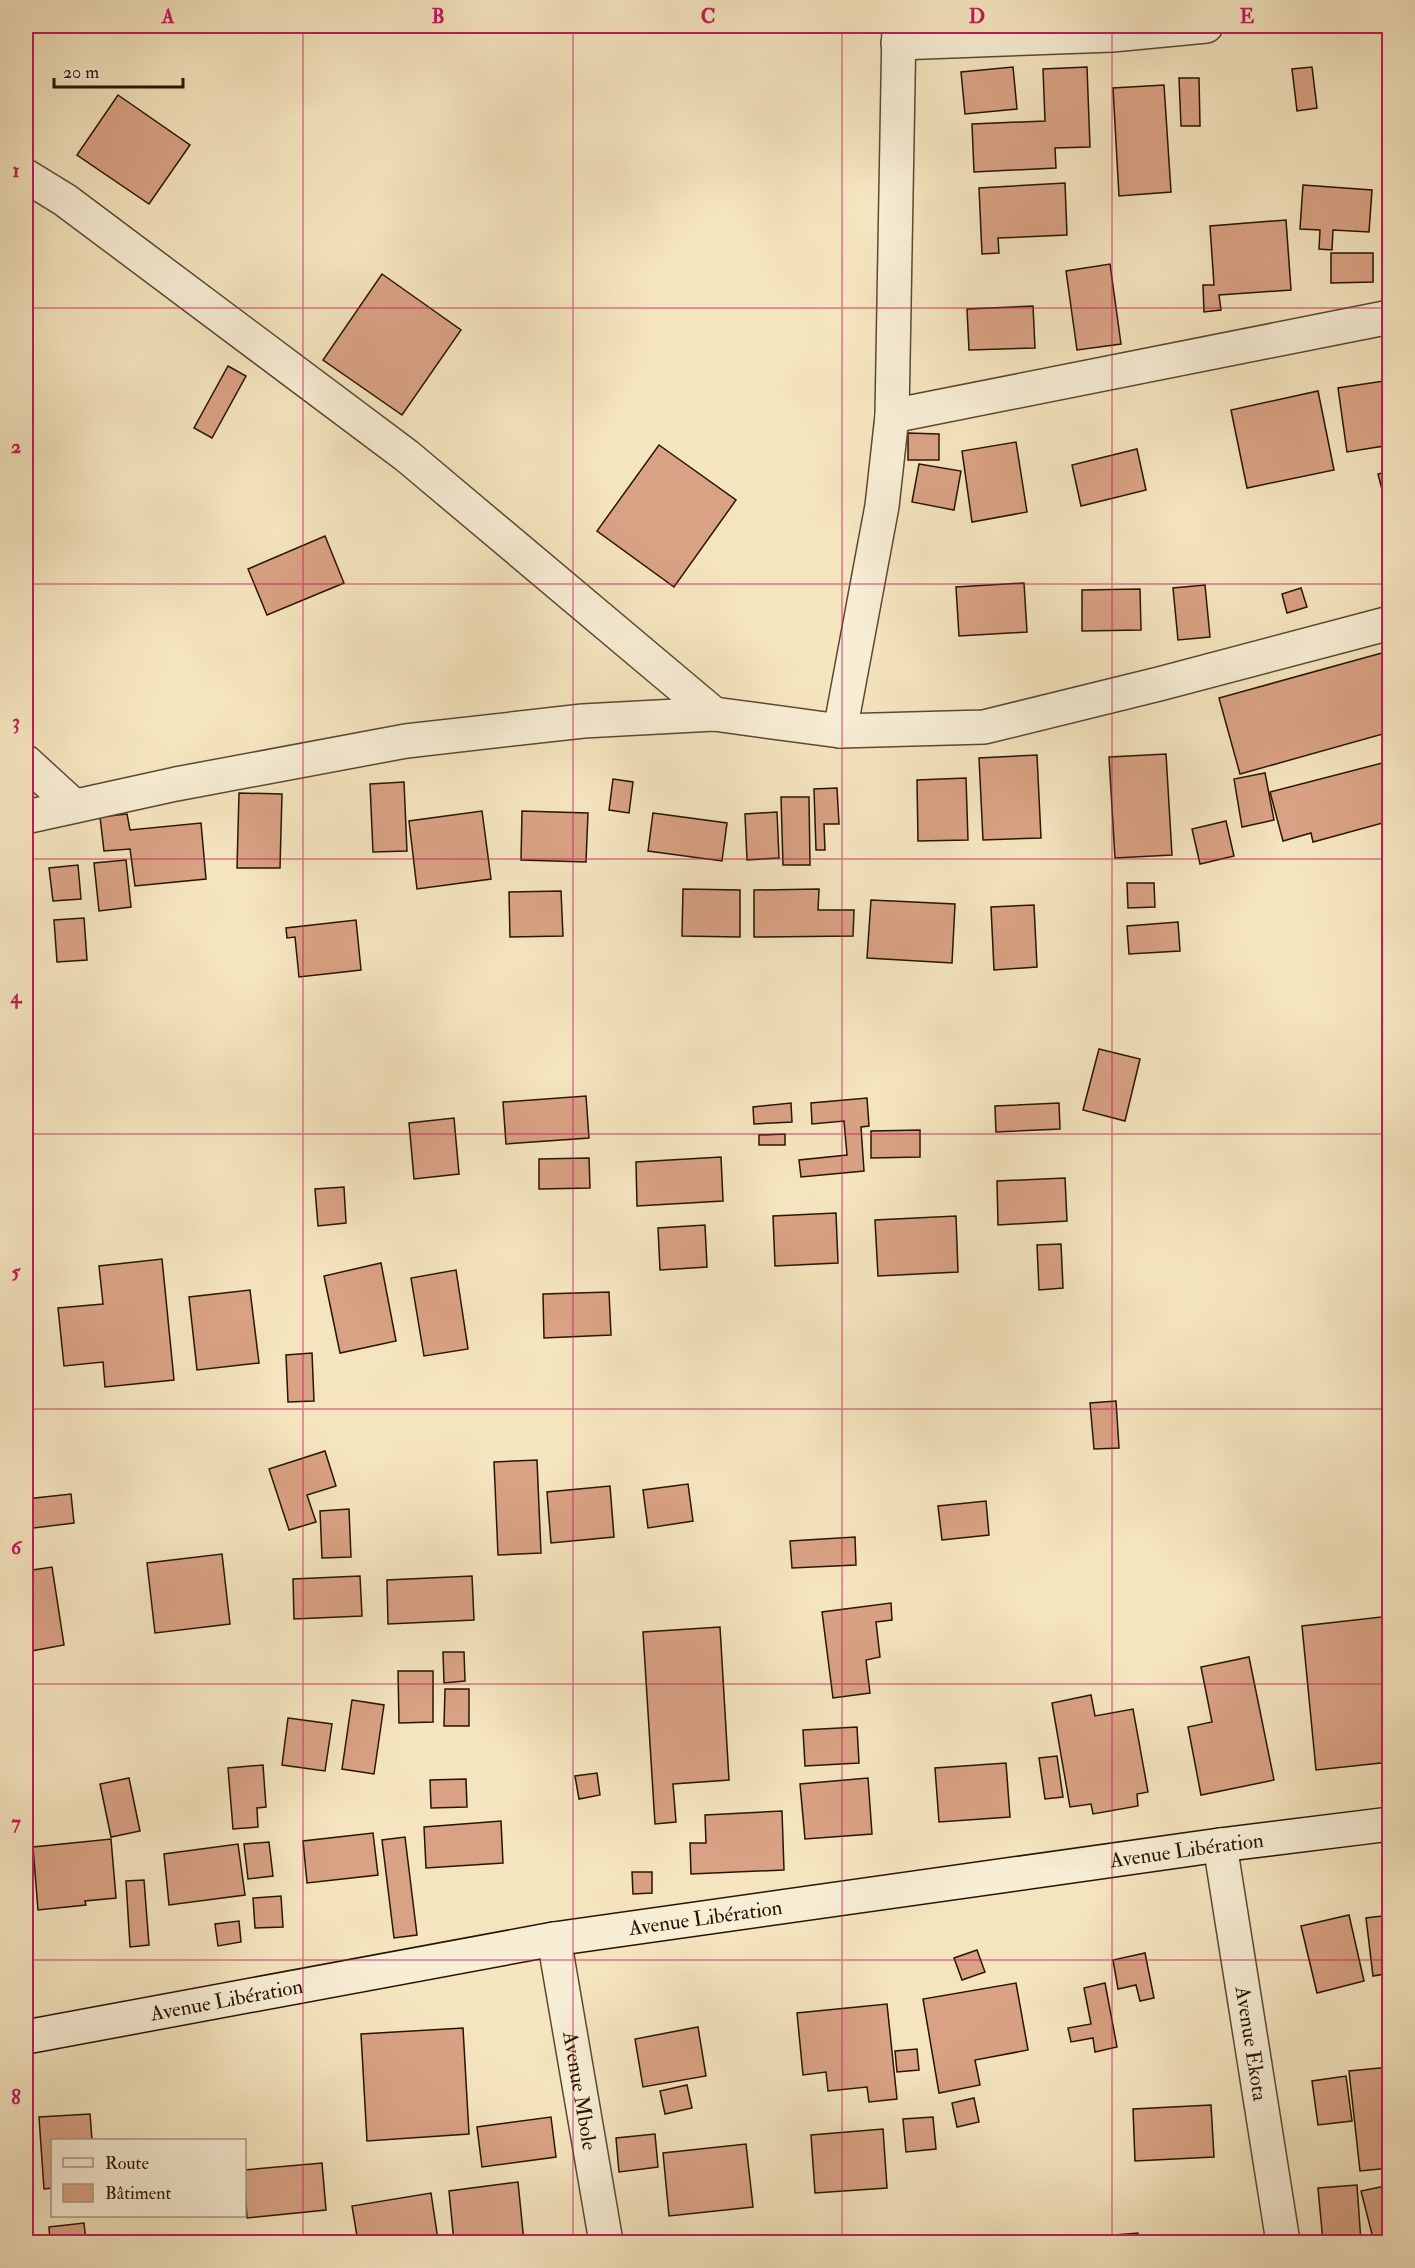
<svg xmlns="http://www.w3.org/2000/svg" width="1415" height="2268" font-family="'IM FELL Double Pica',serif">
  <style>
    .building { fill: #d9a284; stroke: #271502; stroke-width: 1.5 }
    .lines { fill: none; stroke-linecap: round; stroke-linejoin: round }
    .street-casing { stroke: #5a4931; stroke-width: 36 }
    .secondary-casing { stroke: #271502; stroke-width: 36 }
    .street { stroke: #f8eed5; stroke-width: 33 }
    .secondary { stroke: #f8eed5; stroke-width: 33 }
    .grid { fill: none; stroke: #c2185b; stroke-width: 1.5; stroke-opacity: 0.55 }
    .labels { text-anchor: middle; stroke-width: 5; stroke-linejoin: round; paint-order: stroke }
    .street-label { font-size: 21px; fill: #271502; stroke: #f8eed5 }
    .neatline { fill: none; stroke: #c2185b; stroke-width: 2 }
    .grid-label { font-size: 20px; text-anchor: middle; font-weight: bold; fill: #c2185b }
  </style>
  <rect width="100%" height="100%" fill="#f5e5bf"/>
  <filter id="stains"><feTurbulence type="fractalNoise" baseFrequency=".00333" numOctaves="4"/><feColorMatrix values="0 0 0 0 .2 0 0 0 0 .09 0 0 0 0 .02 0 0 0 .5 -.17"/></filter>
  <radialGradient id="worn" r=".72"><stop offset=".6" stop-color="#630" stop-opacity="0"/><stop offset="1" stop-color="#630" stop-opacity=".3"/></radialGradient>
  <g class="building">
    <path d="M1013 67 1017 109 965 114 961 72Z"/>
    <path d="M1087 67 1090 147 1055 148 1056 168 974 172 972 124 1045 121 1043 69Z"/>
    <path d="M1312 67 1317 108 1297 111 1292 69Z"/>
    <path d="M1179 78H1199L1200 126H1181Z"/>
    <path d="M1164 85 1171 192 1119 196 1113 88Z"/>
    <path d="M118 95 190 145 149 204 77 155Z"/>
    <path d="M1065 183 1067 235 998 238 999 253 982 254 979 188Z"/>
    <path d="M1303 185 1372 190 1369 232 1333 230 1332 250 1319 249 1320 230 1300 229Z"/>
    <path d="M1286 220 1291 290 1219 295 1221 310 1204 312 1203 285H1214L1210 226Z"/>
    <path d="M1331 253H1373V282L1331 283Z"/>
    <path d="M1110 264 1121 344 1077 350 1066 271Z"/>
    <path d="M382 274 461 330 402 415 323 360Z"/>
    <path d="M1033 306 1035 348 969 350 967 309Z"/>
    <path d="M228 366 246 376 212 438 194 428Z"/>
    <path d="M1390 380V445L1347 452 1338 388Z"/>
    <path d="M1318 391 1334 470 1247 488 1231 410Z"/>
    <path d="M908 433 939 434V460H908Z"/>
    <path d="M1016 442 1027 512 972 522 962 451Z"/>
    <path d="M659 445 736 500 674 587 597 531Z"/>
    <path d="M1137 449 1146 490 1081 506 1072 465Z"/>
    <path d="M919 464 961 471 954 510 912 502Z"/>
    <path d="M1390 471V512L1388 513 1378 474Z"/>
    <path d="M325 536 344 583 267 615 248 569Z"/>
    <path d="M1024 583 1027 632 959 636 956 587Z"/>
    <path d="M1205 585 1210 637 1178 640 1173 588Z"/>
    <path d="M1301 588 1307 607 1287 613 1282 594Z"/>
    <path d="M1140 589 1141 630 1082 631V590Z"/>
    <path d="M1389 651 1390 732 1240 774 1219 698Z"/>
    <path d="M1166 754 1172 855 1115 858 1109 757Z"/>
    <path d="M1037 755 1041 838 983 840 979 758Z"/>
    <path d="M1390 761V821L1313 842 1311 833 1283 841 1270 792Z"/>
    <path d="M1265 773 1274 820 1242 827 1234 779Z"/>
    <path d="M966 778 968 840 918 841 917 780Z"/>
    <path d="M613 779 633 782 629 813 609 810Z"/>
    <path d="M404 782 407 851 373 852 370 784Z"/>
    <path d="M837 788 839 824H824L825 850H816L814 789Z"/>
    <path d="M239 793 282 794 280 868H237Z"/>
    <path d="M781 797H809L810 865H783Z"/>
    <path d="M482 811 491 879 417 889 409 821Z"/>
    <path d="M522 811 588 813 586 862 521 860Z"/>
    <path d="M777 812 779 858 747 860 745 814Z"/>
    <path d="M653 813 727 823 722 861 648 851Z"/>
    <path d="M127 814 130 830 201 823 206 879 135 886 130 849 104 851 100 817Z"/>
    <path d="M1226 821 1234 856 1200 864 1192 829Z"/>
    <path d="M126 860 131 907 99 911 94 863Z"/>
    <path d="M78 865 81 899 53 901 49 868Z"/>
    <path d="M1127 883H1154L1155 907 1128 908Z"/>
    <path d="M683 889 740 890V937L682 936Z"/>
    <path d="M819 889 818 910H854L853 936 754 937V890Z"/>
    <path d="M561 891 563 936 510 937 509 892Z"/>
    <path d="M871 900 955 904 952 963 867 958Z"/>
    <path d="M1034 905 1037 967 994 970 991 907Z"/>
    <path d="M84 918 87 960 57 962 54 920Z"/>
    <path d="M356 920 361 970 299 977 295 937 287 938 286 928Z"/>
    <path d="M1178 922 1180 951 1129 954 1127 926Z"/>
    <path d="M1099 1049 1140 1059 1125 1121 1083 1110Z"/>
    <path d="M586 1096 589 1138 506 1144 503 1102Z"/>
    <path d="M867 1098 869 1126 861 1127 864 1171 801 1177 799 1160 847 1155 844 1121 812 1124 811 1103Z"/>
    <path d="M791 1103 792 1122 754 1124 753 1107Z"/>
    <path d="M1059 1103 1060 1129 996 1132 995 1106Z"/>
    <path d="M454 1118 459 1174 414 1179 409 1123Z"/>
    <path d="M920 1130V1157L871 1158V1131Z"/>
    <path d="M785 1134V1145H759V1135Z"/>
    <path d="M721 1157 723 1201 637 1206 636 1162Z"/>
    <path d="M589 1158 590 1188 539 1189V1159Z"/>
    <path d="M1065 1178 1067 1221 998 1225 997 1181Z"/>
    <path d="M344 1187 346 1223 318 1226 315 1189Z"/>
    <path d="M836 1213 838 1263 775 1266 773 1216Z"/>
    <path d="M956 1216 958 1272 878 1276 875 1220Z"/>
    <path d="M705 1225 707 1267 660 1270 658 1228Z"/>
    <path d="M1061 1244 1063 1288 1039 1290 1037 1245Z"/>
    <path d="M162 1259 174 1380 105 1387 103 1362 64 1366 58 1308 103 1304 99 1266Z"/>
    <path d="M381 1263 396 1341 340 1353 324 1276Z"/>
    <path d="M456 1270 468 1349 424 1356 411 1278Z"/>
    <path d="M250 1290 259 1363 197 1370 189 1297Z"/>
    <path d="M609 1292 611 1335 544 1338 543 1294Z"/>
    <path d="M312 1353 314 1401 288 1402 286 1355Z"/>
    <path d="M1116 1401 1119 1448 1094 1449 1090 1403Z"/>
    <path d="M325 1451 336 1486 307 1495 316 1522 289 1530 269 1469Z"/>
    <path d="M537 1460 541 1553 498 1555 494 1462Z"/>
    <path d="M688 1484 693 1521 648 1528 643 1490Z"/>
    <path d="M610 1486 614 1537 551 1543 547 1492Z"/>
    <path d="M71 1494 74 1523 26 1529V1499Z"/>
    <path d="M986 1501 989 1535 942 1540 938 1506Z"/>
    <path d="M349 1509 351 1557 322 1558 320 1511Z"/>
    <path d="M855 1537 856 1565 792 1568 790 1541Z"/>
    <path d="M222 1554 230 1624 155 1633 147 1563Z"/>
    <path d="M52 1567 64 1645 26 1652V1571Z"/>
    <path d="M360 1576 362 1616 294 1619 293 1579Z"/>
    <path d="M472 1576 474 1620 388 1624 387 1580Z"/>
    <path d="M891 1603 892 1620 876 1622 880 1657 866 1660 870 1693 833 1698 822 1612Z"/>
    <path d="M1390 1616V1762L1316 1770 1302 1626Z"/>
    <path d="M720 1627 729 1780 673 1784 676 1822 655 1824 643 1632Z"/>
    <path d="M443 1652H464L465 1681 444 1683Z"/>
    <path d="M1249 1657 1274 1780 1201 1795 1188 1727 1212 1722 1201 1667Z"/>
    <path d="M398 1671H433V1722L399 1723Z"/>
    <path d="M445 1689H469V1726H444Z"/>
    <path d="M1091 1695 1095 1716 1133 1709 1148 1792 1137 1794 1138 1806 1093 1814 1091 1804 1070 1807 1052 1703Z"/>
    <path d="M352 1700 384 1705 374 1774 342 1769Z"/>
    <path d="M288 1718 332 1724 325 1771 282 1765Z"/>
    <path d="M857 1727 859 1763 805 1766 803 1730Z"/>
    <path d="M1057 1756 1063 1797 1045 1799 1039 1758Z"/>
    <path d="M1006 1763 1010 1817 939 1822 935 1768Z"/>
    <path d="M263 1765 266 1807 257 1808 258 1827 233 1829 228 1768Z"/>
    <path d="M597 1773 600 1795 579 1799 575 1776Z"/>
    <path d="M129 1778 140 1831 111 1837 100 1784Z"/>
    <path d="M868 1778 872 1834 805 1839 800 1784Z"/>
    <path d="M466 1779 467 1807 431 1808 430 1780Z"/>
    <path d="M782 1811 784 1870 691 1874 690 1843H706L705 1815Z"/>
    <path d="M501 1821 503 1863 426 1868 424 1827Z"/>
    <path d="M373 1833 378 1875 307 1883 303 1841Z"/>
    <path d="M405 1837 417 1935 394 1938 382 1840Z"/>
    <path d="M111 1839 116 1898 85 1901 86 1905 38 1910 33 1847Z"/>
    <path d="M269 1842 273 1876 248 1879 244 1844Z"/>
    <path d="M238 1844 245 1895 169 1905 164 1854Z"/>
    <path d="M632 1872H652V1893L633 1894Z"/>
    <path d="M144 1880 149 1945 130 1947 126 1881Z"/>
    <path d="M281 1896 283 1927 255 1928 253 1898Z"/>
    <path d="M1349 1915 1364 1981 1317 1993 1301 1926Z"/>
    <path d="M1390 1915V1973L1373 1976 1366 1918Z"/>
    <path d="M239 1921 241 1942 218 1946 215 1924Z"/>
    <path d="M977 1950 985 1972 962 1980 954 1958Z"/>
    <path d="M1145 1953 1154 1998 1140 2001 1136 1985 1118 1989 1113 1960Z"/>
    <path d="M1016 1983 1028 2050 975 2060 980 2085 939 2093 923 1999Z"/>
    <path d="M1105 1983 1117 2047 1095 2052 1093 2038 1071 2042 1068 2028 1091 2024 1084 1988Z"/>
    <path d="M887 2004 897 2099 869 2102 867 2087 828 2091 826 2072 803 2075 797 2013Z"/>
    <path d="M698 2027 706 2076 643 2087 635 2039Z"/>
    <path d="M463 2028 469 2134 367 2141 361 2034Z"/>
    <path d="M917 2049 919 2070 897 2072 895 2051Z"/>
    <path d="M1390 2067V2168L1360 2171 1349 2071Z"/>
    <path d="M1346 2076 1352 2121 1318 2125 1312 2081Z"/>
    <path d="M687 2085 692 2108 665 2114 660 2091Z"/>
    <path d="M974 2098 979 2122 957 2127 952 2103Z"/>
    <path d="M1211 2105 1214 2157 1135 2161 1133 2109Z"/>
    <path d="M90 2114 92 2140H52V2188L44 2189 39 2117Z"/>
    <path d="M551 2117 556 2157 482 2167 477 2127Z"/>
    <path d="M933 2117 936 2149 906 2152 903 2119Z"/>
    <path d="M883 2129 887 2188 815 2193 811 2135Z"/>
    <path d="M655 2134 658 2167 619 2172 616 2138Z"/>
    <path d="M746 2144 753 2207 669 2216 663 2153Z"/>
    <path d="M322 2163 326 2210 247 2218 244 2170Z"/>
    <path d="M518 2182 524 2242H454L449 2191Z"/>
    <path d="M1357 2185 1361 2242H1323L1318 2188Z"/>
    <path d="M1390 2185V2242H1374L1361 2191Z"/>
    <path d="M431 2193 438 2240 422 2242H358L352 2206Z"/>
    <path d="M84 2223 86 2242H50L49 2227Z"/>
    <path d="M1138 2233V2242H1090V2237Z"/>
  </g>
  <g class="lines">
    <defs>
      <g id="street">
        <path d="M898 43 1112 35 1206 26"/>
        <path d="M26 176 65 200 407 456 714 714"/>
        <path d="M892 416 1390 317"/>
        <path d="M840 731 882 506 892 416 899 26"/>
        <path d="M26 762 74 806"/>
        <path d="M26 817 176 784 406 741 583 721 714 714 840 731 984 727 1159 684 1390 623"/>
        <path id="s1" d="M1220 1845 1283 2242"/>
        <path id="s2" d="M554 1939 606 2242"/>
      </g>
      <g id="secondary">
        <path id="s3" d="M26 2037 554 1939 1220 1845 1390 1824"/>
      </g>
    </defs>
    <use href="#street" class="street-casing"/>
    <use href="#secondary" class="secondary-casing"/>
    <use href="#street" class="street"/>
    <use href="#secondary" class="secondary"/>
  </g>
  <path class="grid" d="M303 26V2242M573 26V2242M842 26V2242M1112 26V2242M26 308H1390M26 584H1390M26 859H1390M26 1134H1390M26 1409H1390M26 1684H1390M26 1960H1390"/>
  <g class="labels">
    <g class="street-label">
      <text dy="7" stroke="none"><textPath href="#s3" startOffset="1176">Avenue Libération</textPath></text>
      <text dy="7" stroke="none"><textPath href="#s3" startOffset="690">Avenue Libération</textPath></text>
      <text dy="7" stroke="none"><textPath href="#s3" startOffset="204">Avenue Libération</textPath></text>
      <text dy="7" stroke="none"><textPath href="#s1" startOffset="201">Avenue Ekota</textPath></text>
      <text dy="7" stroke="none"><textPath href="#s2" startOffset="154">Avenue Mbole</textPath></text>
    </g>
  </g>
  <rect width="1415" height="2268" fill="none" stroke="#f5e5bf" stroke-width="66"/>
  <rect x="51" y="2139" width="195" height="78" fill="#f8eed5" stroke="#a49781" stroke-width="1.5"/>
  <rect x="63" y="2158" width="30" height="9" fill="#f8eed5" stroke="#a49781" stroke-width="1.5"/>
  <text x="105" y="2169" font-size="18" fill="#271502">Route</text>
  <rect x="63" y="2184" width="30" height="18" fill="#d9a284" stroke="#a49781" stroke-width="1.5"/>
  <text x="105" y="2199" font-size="18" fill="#271502">Bâtiment</text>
  <path d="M54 78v9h129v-9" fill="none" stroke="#271502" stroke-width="3"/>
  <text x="63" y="78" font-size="18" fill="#271502" stroke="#f8eed5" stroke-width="4.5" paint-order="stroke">20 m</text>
  <rect x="33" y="33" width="1349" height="2202" class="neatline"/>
  <g class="grid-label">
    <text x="168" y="23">A</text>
    <text x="438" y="23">B</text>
    <text x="708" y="23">C</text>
    <text x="977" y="23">D</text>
    <text x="1247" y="23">E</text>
    <text x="16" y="177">1</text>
    <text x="16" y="453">2</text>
    <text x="16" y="728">3</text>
    <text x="16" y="1003">4</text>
    <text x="16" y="1278">5</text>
    <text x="16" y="1554">6</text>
    <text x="16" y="1829">7</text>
    <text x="16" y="2104">8</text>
  </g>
  <rect width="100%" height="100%" filter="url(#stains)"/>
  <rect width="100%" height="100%" fill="url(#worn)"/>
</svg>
